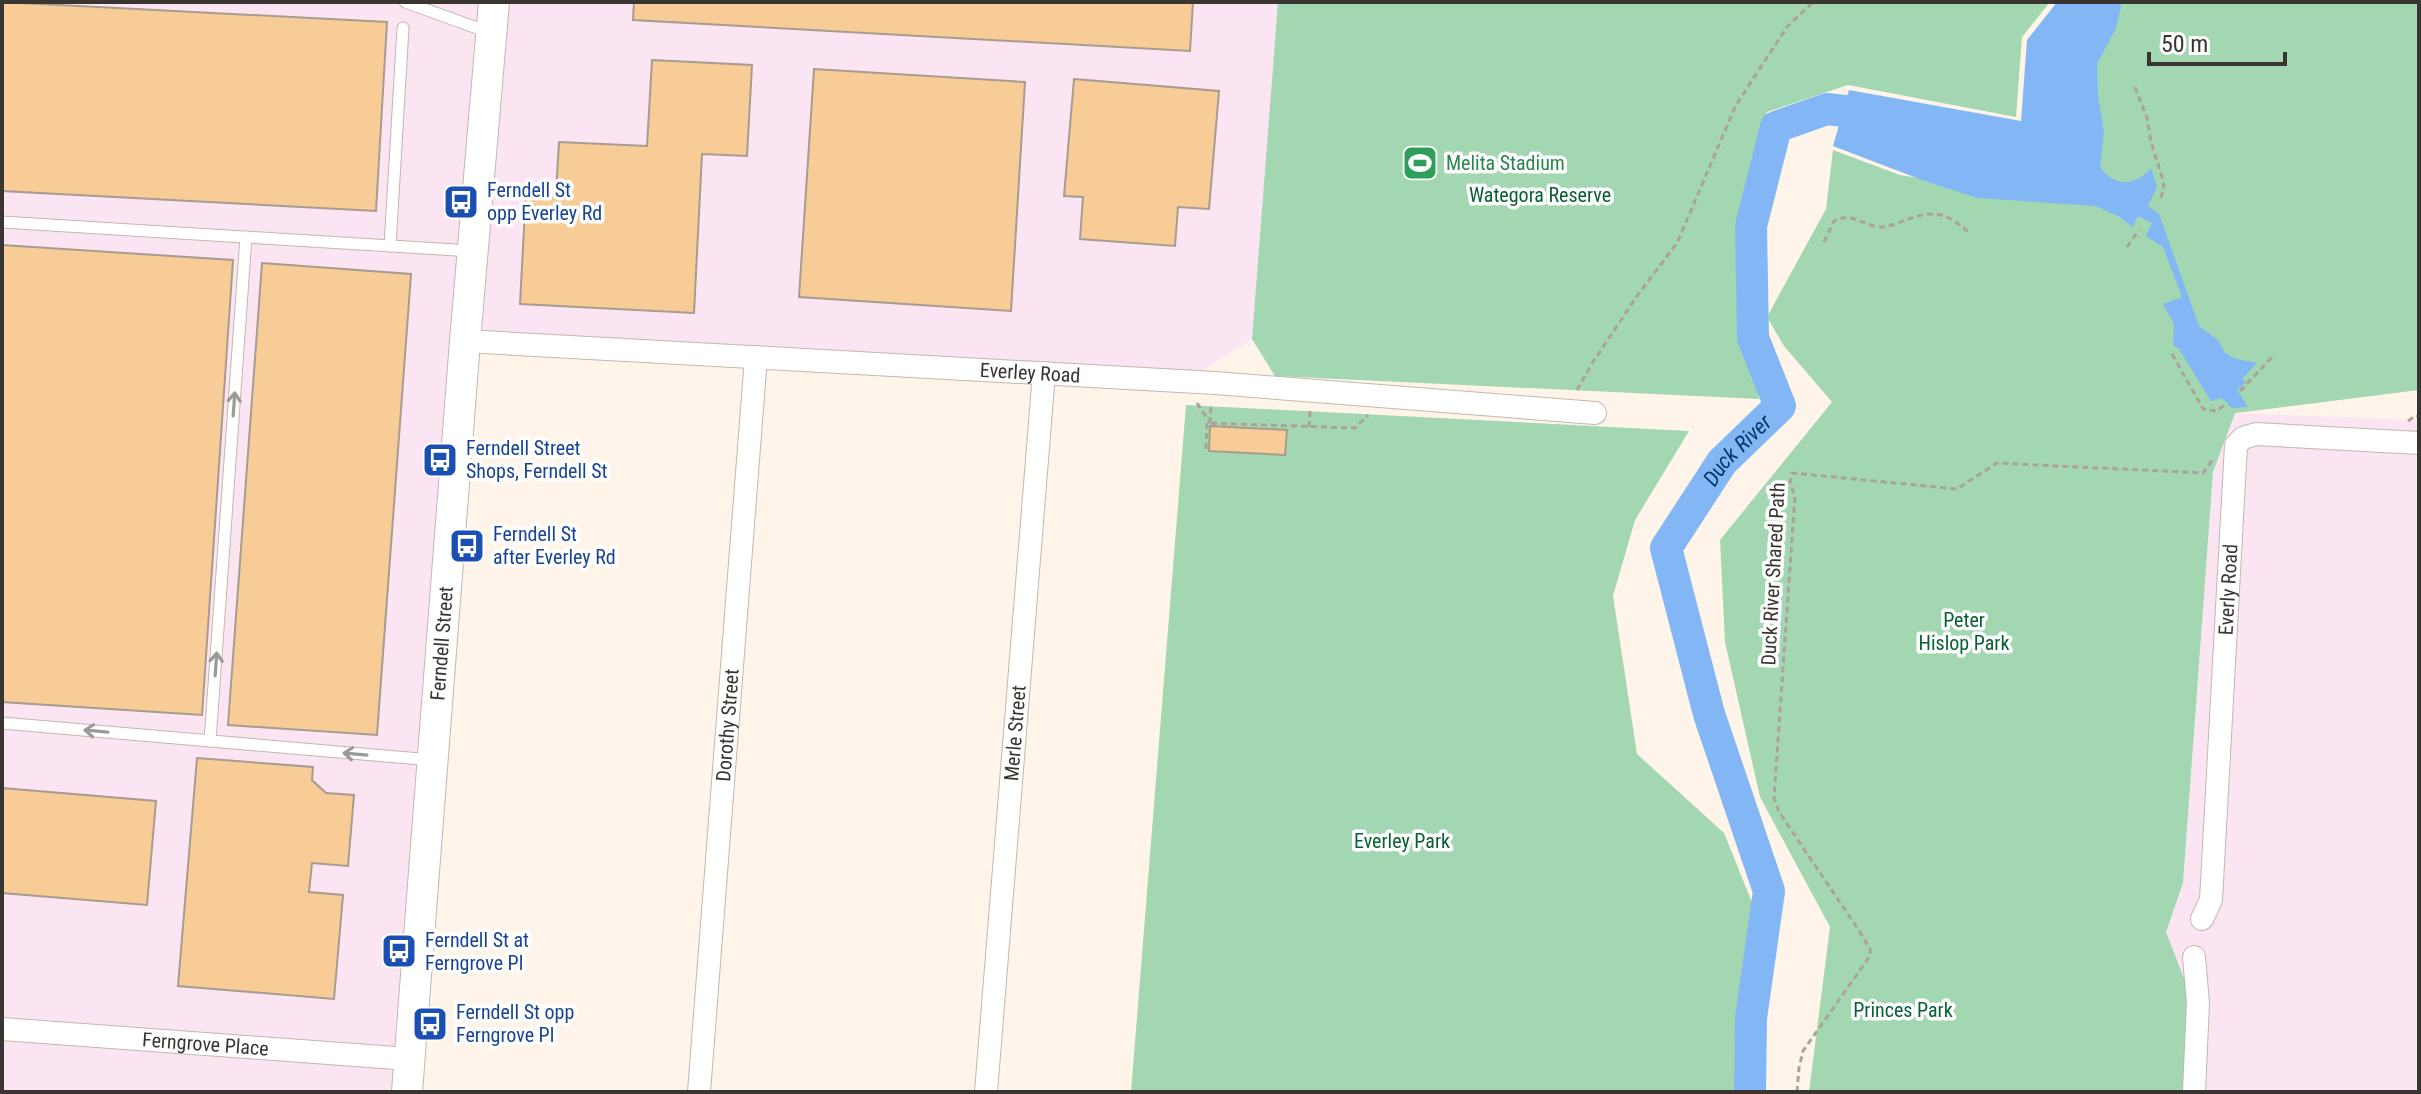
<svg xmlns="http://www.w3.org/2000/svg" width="2421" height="1094" font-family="'Roboto Condensed',sans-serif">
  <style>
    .industrial { fill: #fbe5f2 }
    .green { fill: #a3d7b1 }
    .water { fill: #83b6f5 }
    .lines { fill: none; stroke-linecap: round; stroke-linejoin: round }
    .river { stroke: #83b6f5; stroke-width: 32 }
    .building { fill: #f7cc96; stroke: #a79c90; stroke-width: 2 }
    .service-casing { stroke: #c3b8ab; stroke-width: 13 }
    .minor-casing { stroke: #c3b8ab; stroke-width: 24 }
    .secondary-casing { stroke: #c3b8ab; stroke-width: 32 }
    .path { stroke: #aaa29b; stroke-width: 3; stroke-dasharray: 6 4; stroke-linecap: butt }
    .service { stroke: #fff; stroke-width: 11 }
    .minor { stroke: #fff; stroke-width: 22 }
    .secondary { stroke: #fff; stroke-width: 30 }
    .oneway { stroke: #9c9a98 }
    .labels { text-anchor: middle; stroke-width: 7; stroke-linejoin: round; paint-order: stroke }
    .leisure-label { font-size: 20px; fill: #27864d; stroke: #fff; text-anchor: start }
    .transit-label { font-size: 20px; fill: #164399; stroke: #fff; text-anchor: start }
    .park-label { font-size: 20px; fill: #086031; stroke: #fff }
    .street-label { font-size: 20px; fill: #3a3530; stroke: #fff }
    .water-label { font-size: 22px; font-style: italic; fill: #033a71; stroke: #fff }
  </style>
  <rect width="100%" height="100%" fill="#fef4ea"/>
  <g class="industrial">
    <path d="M2 2H1278L1252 339 1185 382 465 341 407 1092H2Z"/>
    <path d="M2234 413 2419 420V1092H2183L2165 932 2183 883 2213 472Z"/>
  </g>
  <g class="green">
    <path d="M1278 2H2050L2022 37 2016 117 1848 85 1767 112 1735 232 1759 399 1275 376 1252 339Z"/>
    <path d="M2118 2H2419V390L2235 413 2213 472 2183 883 2166 932 2188 989 2183 1092H1809L1830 927 1760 797 1725 642 1720 540 1832 402 1784 346 1767 317 1826 209 1833 150 1900 175 2010 193 2079 112Z"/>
    <path d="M1186 405 1689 431 1635 520 1613 596 1637 754 1724 833 1772 952 1744 1050 1748 1092H1131Z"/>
  </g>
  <path class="water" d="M2057 2H2122L2116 28 2097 64 2098 95 2104 133 2100 167C2115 188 2135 186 2151 168L2157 187 2148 206 2159 214 2199 326 2218 340 2225 353 2236 359 2257 363 2242 379 2246 382 2237 390 2248 407 2232 408 2222 398 2211 401 2179 349 2173 345 2174 324 2163 304 2182 297 2163 247 2146 236 2152 223 2138 216 2132 227 2120 217 2096 206 1977 198 1922 180 1833 146 1849 90 2021 121 2027 40Z"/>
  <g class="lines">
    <path class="river" id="s1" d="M1750 1092 1751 1018 1769 891 1709 714 1666 548 1722 462 1780 406 1753 338 1751 226 1776 127 1827 109 1887 116"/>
  </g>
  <g class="building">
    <path d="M2 2 387 22 376 211 2 191Z"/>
    <path d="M634 2H1193L1190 51 633 20Z"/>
    <path d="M652 60 752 65 747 156 702 154 694 313 520 304 526 191 556 192 559 142 647 146Z"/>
    <path d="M814 69 1025 82 1011 311 799 297Z"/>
    <path d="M1074 79 1219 91 1209 209 1178 207 1175 246 1080 239 1083 197 1064 196Z"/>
    <path d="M2 245 233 260 202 715 2 702Z"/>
    <path d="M262 263 411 274 377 735 228 725Z"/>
    <path d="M1210 426 1287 430 1285 455 1209 451Z"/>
    <path d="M197 758 313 767 312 780 326 793 354 795 348 866 312 863 309 892 343 895 334 999 178 986Z"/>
    <path d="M2 788 156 801 147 905 2 893Z"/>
  </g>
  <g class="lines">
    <defs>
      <g id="service">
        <path d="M405 2 491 33"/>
        <path d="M2 222 472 251"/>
        <path d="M390 246 403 28"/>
        <path d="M2 723 432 760"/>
        <path d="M210 741 246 237"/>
      </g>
      <g id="minor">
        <path id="s2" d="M465 341 1215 383 1595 413"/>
        <path id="s3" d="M2202 919 2211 900 2236 445 2243 438 2256 434 2419 443"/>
        <path d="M2194 957 2198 1003 2194 1092"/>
        <path id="s4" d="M2 1029 409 1059"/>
        <path id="s5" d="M699 1092 756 357"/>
        <path id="s6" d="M986 1092 1044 373"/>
      </g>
      <g id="secondary">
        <path id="s7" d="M407 1092 465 341 494 2"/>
      </g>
    </defs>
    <use href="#service" class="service-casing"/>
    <use href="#minor" class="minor-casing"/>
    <use href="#secondary" class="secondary-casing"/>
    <g class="path">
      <path d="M2135 87 2147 118 2151 142 2163 180 2164 189 2159 202"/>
      <path d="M1824 242 1834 221C1852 211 1864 227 1882 227 1890 227 1899 222 1906 220 1934 209 1948 213 1969 233"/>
      <path d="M2127 247 2139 230"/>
      <path d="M2172 354 2203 409 2216 411 2225 405"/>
      <path d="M1577 390 1593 362 1637 296 1677 243 1736 105 1787 27 1813 2"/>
      <path d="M2240 391 2275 354"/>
      <path d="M1197 403 1210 423"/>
      <path d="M2408 421 2415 416H2419"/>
      <path d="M1210 423 1211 404"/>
      <path d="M1309 427 1310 411"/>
      <path d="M1206 449 1207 423 1355 428 1368 415"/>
      <path d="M1797 1092 1799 1068 1803 1051 1870 956V949L1860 932 1779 812 1774 798 1795 496 1790 483 1792 473 1957 489 1997 463 2203 473 2214 458"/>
    </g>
    <use href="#service" class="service"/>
    <use href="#minor" class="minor"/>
    <use href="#secondary" class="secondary"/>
  </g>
  <defs><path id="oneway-shaft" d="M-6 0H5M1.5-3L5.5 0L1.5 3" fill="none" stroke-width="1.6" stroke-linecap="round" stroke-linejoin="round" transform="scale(2)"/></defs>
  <g class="oneway">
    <use href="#oneway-shaft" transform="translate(234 404) rotate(-86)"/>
    <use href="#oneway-shaft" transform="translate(216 664) rotate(-86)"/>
    <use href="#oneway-shaft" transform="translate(96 731) rotate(-175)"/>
    <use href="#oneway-shaft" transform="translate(355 754) rotate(-175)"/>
  </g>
  <defs>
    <symbol id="stadium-square" viewBox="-11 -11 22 22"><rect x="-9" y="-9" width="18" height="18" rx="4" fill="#2e9e5b" stroke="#fff"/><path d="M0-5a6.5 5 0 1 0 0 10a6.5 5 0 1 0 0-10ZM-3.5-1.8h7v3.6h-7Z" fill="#fff"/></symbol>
    <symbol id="bus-square" viewBox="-11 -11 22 22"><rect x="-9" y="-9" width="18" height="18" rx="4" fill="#1a4fb4" stroke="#fff"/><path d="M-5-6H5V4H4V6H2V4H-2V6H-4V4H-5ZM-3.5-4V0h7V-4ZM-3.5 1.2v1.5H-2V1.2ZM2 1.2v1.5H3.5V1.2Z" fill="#fff"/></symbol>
  </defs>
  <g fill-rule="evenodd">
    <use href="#stadium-square" x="1400" y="143" width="40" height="40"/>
    <use href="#bus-square" x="441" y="182" width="40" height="40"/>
    <use href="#bus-square" x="420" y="440" width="40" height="40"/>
    <use href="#bus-square" x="447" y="526" width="40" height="40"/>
    <use href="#bus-square" x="379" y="931" width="40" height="40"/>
    <use href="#bus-square" x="410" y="1004" width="40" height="40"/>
  </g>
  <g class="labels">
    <g class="leisure-label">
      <text x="1446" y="170">Melita Stadium</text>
    </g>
    <g class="transit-label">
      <text x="487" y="197">Ferndell St<tspan x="487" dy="23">opp Everley Rd</tspan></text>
      <text x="466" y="455">Ferndell Street<tspan x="466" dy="23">Shops, Ferndell St</tspan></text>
      <text x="493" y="541">Ferndell St<tspan x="493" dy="23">after Everley Rd</tspan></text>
      <text x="425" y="947">Ferndell St at<tspan x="425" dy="23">Ferngrove Pl</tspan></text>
      <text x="456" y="1019">Ferndell St opp<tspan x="456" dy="23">Ferngrove Pl</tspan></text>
    </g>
    <g class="park-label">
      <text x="1540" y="202">Wategora Reserve</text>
      <text x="1964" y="627">Peter<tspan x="1964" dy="23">Hislop Park</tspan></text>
      <text x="1402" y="848">Everley Park</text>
      <text x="1903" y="1017">Princes Park</text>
    </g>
    <g class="street-label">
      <text dy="7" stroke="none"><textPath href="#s2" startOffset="566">Everley Road</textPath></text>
      <text transform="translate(1773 574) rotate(-87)" y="7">Duck River Shared Path</text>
      <text dy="7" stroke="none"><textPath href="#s3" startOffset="332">Everly Road</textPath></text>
      <text dy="7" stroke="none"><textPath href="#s7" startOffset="450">Ferndell Street</textPath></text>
      <text dy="7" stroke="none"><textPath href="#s5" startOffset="368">Dorothy Street</textPath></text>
      <text dy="7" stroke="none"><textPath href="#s6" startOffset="360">Merle Street</textPath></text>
      <text dy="7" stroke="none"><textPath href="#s4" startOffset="204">Ferngrove Place</textPath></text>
    </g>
    <g class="water-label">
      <text dy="8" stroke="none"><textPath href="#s1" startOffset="682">Duck River</textPath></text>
    </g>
  </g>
  <rect width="2421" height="1094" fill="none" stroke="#3a3530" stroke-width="8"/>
  <path d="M2149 52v12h136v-12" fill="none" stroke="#3a3530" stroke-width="4"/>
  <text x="2161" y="52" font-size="24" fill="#3a3530" stroke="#ffffff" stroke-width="6" paint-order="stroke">50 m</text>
</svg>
